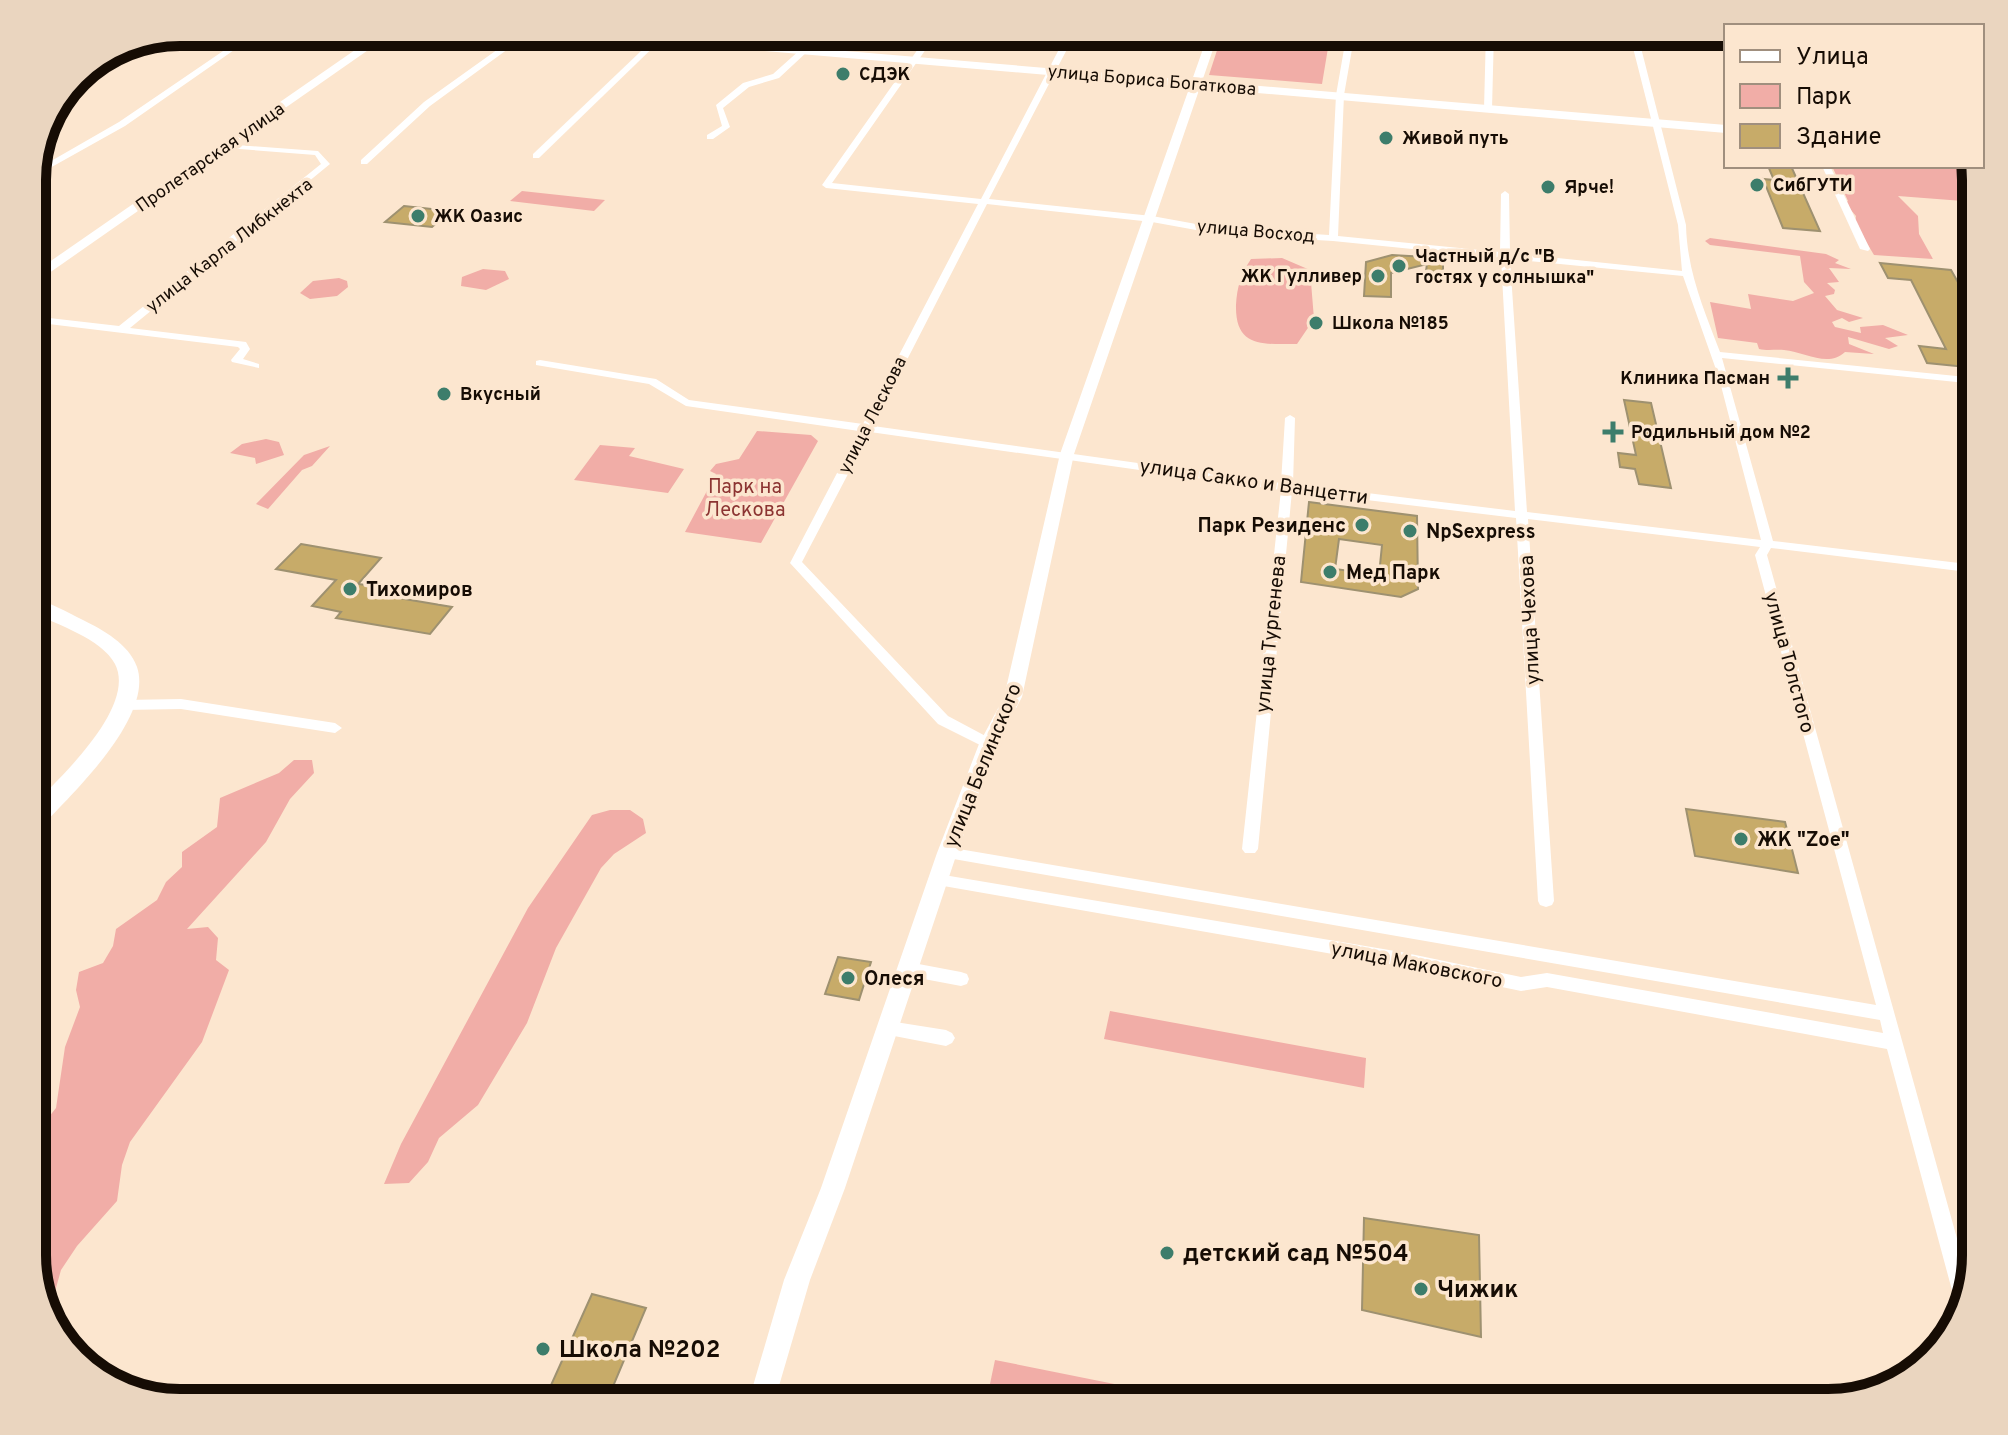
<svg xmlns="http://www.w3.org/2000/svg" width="2008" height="1435" font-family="Overpass,sans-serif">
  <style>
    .green { fill: #f1ada7 }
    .building { fill: #c7ab69; stroke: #9e9170; stroke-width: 2; fill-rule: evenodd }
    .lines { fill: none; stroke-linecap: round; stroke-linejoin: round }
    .minor { fill: #fff; fill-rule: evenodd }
    .tertiary { fill: #fff; fill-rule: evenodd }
    .secondary { fill: #fff; fill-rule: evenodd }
    .poi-dot { fill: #3d7d6b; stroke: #fce6cf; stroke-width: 3 }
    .labels { text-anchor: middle; stroke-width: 7; stroke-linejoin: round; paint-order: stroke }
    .far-poi-label { font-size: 18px; font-weight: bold; fill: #160c04; stroke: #fce6cf; text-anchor: start }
    .far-street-label { font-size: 18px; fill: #160c04; stroke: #fce6cf }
    .street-label { font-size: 20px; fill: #160c04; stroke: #fce6cf }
    .park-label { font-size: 20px; fill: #8c3432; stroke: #fce6cf }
    .poi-label { font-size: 20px; font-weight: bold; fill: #160c04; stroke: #fce6cf; text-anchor: start }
    .near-poi-label { font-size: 24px; font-weight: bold; fill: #160c04; stroke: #fce6cf; text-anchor: start }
    .rim { fill: none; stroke: #160c04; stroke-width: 10 }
  </style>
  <rect width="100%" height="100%" fill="#fce6cf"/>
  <g class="green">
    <path d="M1222 35H1233L1239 44 1255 46 1266 37 1329 42 1322 84 1209 75Z"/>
    <path d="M1832 166H1973L1976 202 1898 196 1918 216 1919 234 1933 259 1874 255 1855 223 1856 216 1845 203 1848 201Z"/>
    <path d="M522 191 605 200 594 211 510 201Z"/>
    <path d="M1710 238 1826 254 1839 260 1835 263 1851 269 1829 268 1839 282 1827 283 1835 290 1834 294 1825 296 1837 310 1863 318 1849 322 1842 318 1832 322 1835 327 1861 333 1860 327 1883 325 1908 335 1885 338 1898 346 1889 349 1848 337 1849 344 1874 354 1845 352C1828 368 1805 352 1784 350 1776 349 1768 351 1759 349L1757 343 1718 338 1710 302 1751 309 1748 294 1793 301 1814 293 1804 282 1800 256 1710 245 1705 241Z"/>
    <path d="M1282 258 1310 270 1314 319 1297 344C1263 344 1235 348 1236 305 1237 287 1241 274 1251 259Z"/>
    <path d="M483 269 505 271 509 279 486 290 461 286 462 277Z"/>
    <path d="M339 278 347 281 348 287 337 296 310 299 300 293 313 281Z"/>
    <path d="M757 431 811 435 818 441 761 543 685 532 716 474 710 471 716 464 739 459Z"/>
    <path d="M266 439 279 442 284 455 256 464 255 458 230 453 242 444Z"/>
    <path d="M600 445 635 448 629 456 684 469 668 493 574 480Z"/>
    <path d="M330 446 312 466 302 470 268 509 256 504 304 455Z"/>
    <path d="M294 760H312L314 773 290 799 266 842 187 929 208 927 218 938 216 960 229 970 202 1042 130 1142 122 1165 117 1201 77 1246 61 1270 54 1295 45 1308 32 1264V1138L56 1108 65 1047 80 1007 76 990 79 972 103 963 113 946 116 929 157 900 166 882 182 867V852L217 827 220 798 279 773Z"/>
    <path d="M610 810H630L643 819 646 833 614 854 601 868 556 948 527 1023 478 1105 439 1138 428 1162 409 1183 384 1184 401 1144 528 908 592 815Z"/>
    <path d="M1110 1011 1366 1058 1364 1088 1104 1039Z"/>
    <path d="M995 1360 1209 1403H986Z"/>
  </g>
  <g class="building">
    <path d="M1768 166H1791L1820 231 1783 228 1763 179 1774 180Z"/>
    <path d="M404 206 450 211 432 227 385 222Z"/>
    <path d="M1392 255 1443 258V272L1426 271 1427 264 1391 273V297L1364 296 1366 262Z"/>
    <path d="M1880 263 1951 270 1976 314V368L1927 363 1919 346 1946 349 1911 280 1888 278Z"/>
    <path d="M1624 400 1651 403 1671 488 1639 484 1635 469 1620 467 1618 453 1636 455Z"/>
    <path d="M1309 502 1417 516 1418 589 1401 597 1301 582ZM1339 539 1382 545 1379 575 1335 569Z"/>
    <path d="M301 544 381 558 358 584 374 586 369 593 452 607 430 634 336 618 341 612 312 606 336 580 276 569Z"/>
    <path d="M1686 809 1785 822 1798 873 1695 856Z"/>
    <path d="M838 957 871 962 859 1000 825 994Z"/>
    <path d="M1364 1218 1479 1235 1481 1337 1362 1310Z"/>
    <path d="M592 1294 646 1308 606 1403H543Z"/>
  </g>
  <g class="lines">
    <g class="minor">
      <path d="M251 32H260L125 126 32 178V172L119 122Z"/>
      <path d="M522 32H531L430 106 367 164H361V160L424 102Z"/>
      <path d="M661 32H669L539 158H533V154Z"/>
      <path d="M793 32H801L782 51H776V47Z"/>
      <path d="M930 32H938L832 183 981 199 1068 32H1076L989 199 1152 216 1218 228 1329 235 1336 95 1347 32H1355L1344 95 1338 236 1500 252 1501 194 1505 191 1509 194 1510 253 1682 271 1678 225 1629 32H1637L1686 225C1687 271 1704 310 1720 352L1976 378V384L1722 358 1773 541 1976 565V573L1771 548 1767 555 1968 1278 1960 1303 1956 1301 1953 1294 1887 1049 1547 987 1521 991 1401 966 932 884 930 880 932 876 938 874 1401 952 1521 977 1547 973 1883 1033 1880 1020 942 857 939 853 942 849 947 847 1876 1005 1755 555 1760 547 1528 519 1554 901 1552 905 1546 907 1540 905 1538 901 1516 518 1292 491 1258 849 1255 853H1245L1242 849 1281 490 870 432 802 562 948 716 993 740 995 744 988 749 938 724 790 563 859 431 686 406 649 384 536 365V361L540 360 656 379 689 400 863 424 978 204 826 188 822 185ZM987 204 1152 222 1218 234 1333 241 1501 258 1515 511 1293 484 1295 418 1290 415 1285 418 1281 483 873 426ZM1510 259 1683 276 1719 378 1761 540 1527 512Z"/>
      <path d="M1486 32H1494L1492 109 1488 111 1484 109Z"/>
      <path d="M801 49 808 51 779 78 749 87 723 108 730 127 713 139H707V135L722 126 716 105 743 83 773 74Z"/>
      <path d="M224 144 318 151 330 164 130 328 246 342 250 349 243 359 259 364V368L232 362 231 360 240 349 238 347 32 322V316L119 326 321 164 315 155 227 148 223 146Z"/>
      <path d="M1822 166H1830L1870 249 1868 251 1860 249Z"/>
      <path d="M181 699 335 723 342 728 335 733 181 709 124 710 117 705 124 700Z"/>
      <path d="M908 962 961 972 967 974 969 979 967 984 961 986 908 976 902 974 900 969 902 964Z"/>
      <path d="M889 1021 946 1030 952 1033 955 1038 952 1043 946 1046 889 1035 883 1033 880 1028 883 1023Z"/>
    </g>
    <path class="tertiary" d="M1209 32H1219L1074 454 1022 697 997 744 957 853 845 1188 810 1280 774 1403H748L784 1280 821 1188 937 853 979 744 1004 697 1060 454Z"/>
    <g class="secondary">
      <path d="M381 32H394L32 285V274Z"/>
      <path d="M573 32H618L1726 125V133L579 35Z"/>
      <path d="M32 598C49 602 67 612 83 620 103 630 129 644 137 667 154 717 72 794 40 828L32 831V806C59 779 137 707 115 664 101 638 57 625 32 612Z"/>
    </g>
  </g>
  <g class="poi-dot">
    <circle cx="843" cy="74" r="8"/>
    <circle cx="1386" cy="138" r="8"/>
    <circle cx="1757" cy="185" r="8"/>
    <circle cx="1548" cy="187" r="8"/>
    <circle cx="418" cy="216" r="8"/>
    <circle cx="1399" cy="266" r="8"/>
    <circle cx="1378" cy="276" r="8"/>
    <circle cx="1316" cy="323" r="8"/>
    <path d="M1784 366h8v8h8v8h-8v8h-8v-8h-8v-8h8z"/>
    <circle cx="444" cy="394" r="8"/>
    <path d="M1609 420h8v8h8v8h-8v8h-8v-8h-8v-8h8z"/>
    <circle cx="1362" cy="525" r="8"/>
    <circle cx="1410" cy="531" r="8"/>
    <circle cx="1330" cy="572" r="8"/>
    <circle cx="350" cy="589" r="8"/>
    <circle cx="1741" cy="839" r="8"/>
    <circle cx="848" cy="978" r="8"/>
    <circle cx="1167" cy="1253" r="8"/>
    <circle cx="1421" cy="1289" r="8"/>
    <circle cx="543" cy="1349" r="8"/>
  </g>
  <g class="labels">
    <g class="far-poi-label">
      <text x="859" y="80">СДЭК</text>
      <text x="1402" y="144">Живой путь</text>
      <text x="1773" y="191">СибГУТИ</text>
      <text x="1564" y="193">Ярче!</text>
      <text x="434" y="222">ЖК Оазис</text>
      <text x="1415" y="262">Частный д/c "В<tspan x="1415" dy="21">гостях у солнышка"</tspan></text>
      <text x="1362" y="282" text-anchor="end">ЖК Гулливер</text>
      <text x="1332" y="329">Школа №185</text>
      <text x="1770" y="384" text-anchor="end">Клиника Пасман</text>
      <text x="460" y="400">Вкусный</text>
      <text x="1631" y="438">Родильный дом №2</text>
    </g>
    <g class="far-street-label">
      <text transform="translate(1152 80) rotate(5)" y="6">улица Бориса Богаткова</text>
      <text transform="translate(210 157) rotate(-35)" y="6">Пролетарская улица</text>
      <text transform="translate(1256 231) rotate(5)" y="6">улица Восход</text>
      <text transform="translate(229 245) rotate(-38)" y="6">улица Карла Либкнехта</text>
      <text transform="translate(872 415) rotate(-63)" y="6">улица Лескова</text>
    </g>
    <g class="street-label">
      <text transform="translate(1254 481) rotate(8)" y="7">улица Сакко и Ванцетти</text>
      <text transform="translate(1529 620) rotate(-93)" y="7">улица Чехова</text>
      <text transform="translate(1270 634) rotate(-84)" y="7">улица Тургенева</text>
      <text transform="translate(1790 662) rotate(75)" y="7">улица Толстого</text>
      <text transform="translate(982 765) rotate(-68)" y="7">улица Белинского</text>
      <text transform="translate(1417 964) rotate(11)" y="7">улица Маковского</text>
    </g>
    <g class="park-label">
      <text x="745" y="493">Парк на<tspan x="745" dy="23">Лескова</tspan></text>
    </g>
    <g class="poi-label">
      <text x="1346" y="532" text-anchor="end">Парк Резиденс</text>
      <text x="1426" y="538">NpSexpress</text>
      <text x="1346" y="579">Мед Парк</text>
      <text x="366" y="596">Тихомиров</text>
      <text x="1757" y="846">ЖК "Zoe"</text>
      <text x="864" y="985">Олеся</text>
    </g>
    <g class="near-poi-label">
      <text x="1183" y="1261">детский сад №504</text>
      <text x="1437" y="1297">Чижик</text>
      <text x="559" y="1357">Школа №202</text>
    </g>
  </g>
  <path d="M0 0H2008V1435H0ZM180 46H1828A134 134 0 0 1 1962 180V1255A134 134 0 0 1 1828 1389H180A134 134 0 0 1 46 1255V180A134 134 0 0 1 180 46Z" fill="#ead5bf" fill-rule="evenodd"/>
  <path class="rim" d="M180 46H1828A134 134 0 0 1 1962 180V1255A134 134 0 0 1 1828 1389H180A134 134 0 0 1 46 1255V180A134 134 0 0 1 180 46Z"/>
  <rect x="1724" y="24" width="260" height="144" fill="#fce6cf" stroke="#a08f7e" stroke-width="2"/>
  <rect x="1740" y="50" width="40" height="12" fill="#ffffff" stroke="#a08f7e" stroke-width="2"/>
  <text x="1796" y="64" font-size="24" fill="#160c04">Улица</text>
  <rect x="1740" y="84" width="40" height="24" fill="#f1ada7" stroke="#a08f7e" stroke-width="2"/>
  <text x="1796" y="104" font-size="24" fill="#160c04">Парк</text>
  <rect x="1740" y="124" width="40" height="24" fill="#c7ab69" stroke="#a08f7e" stroke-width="2"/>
  <text x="1796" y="144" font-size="24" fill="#160c04">Здание</text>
</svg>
